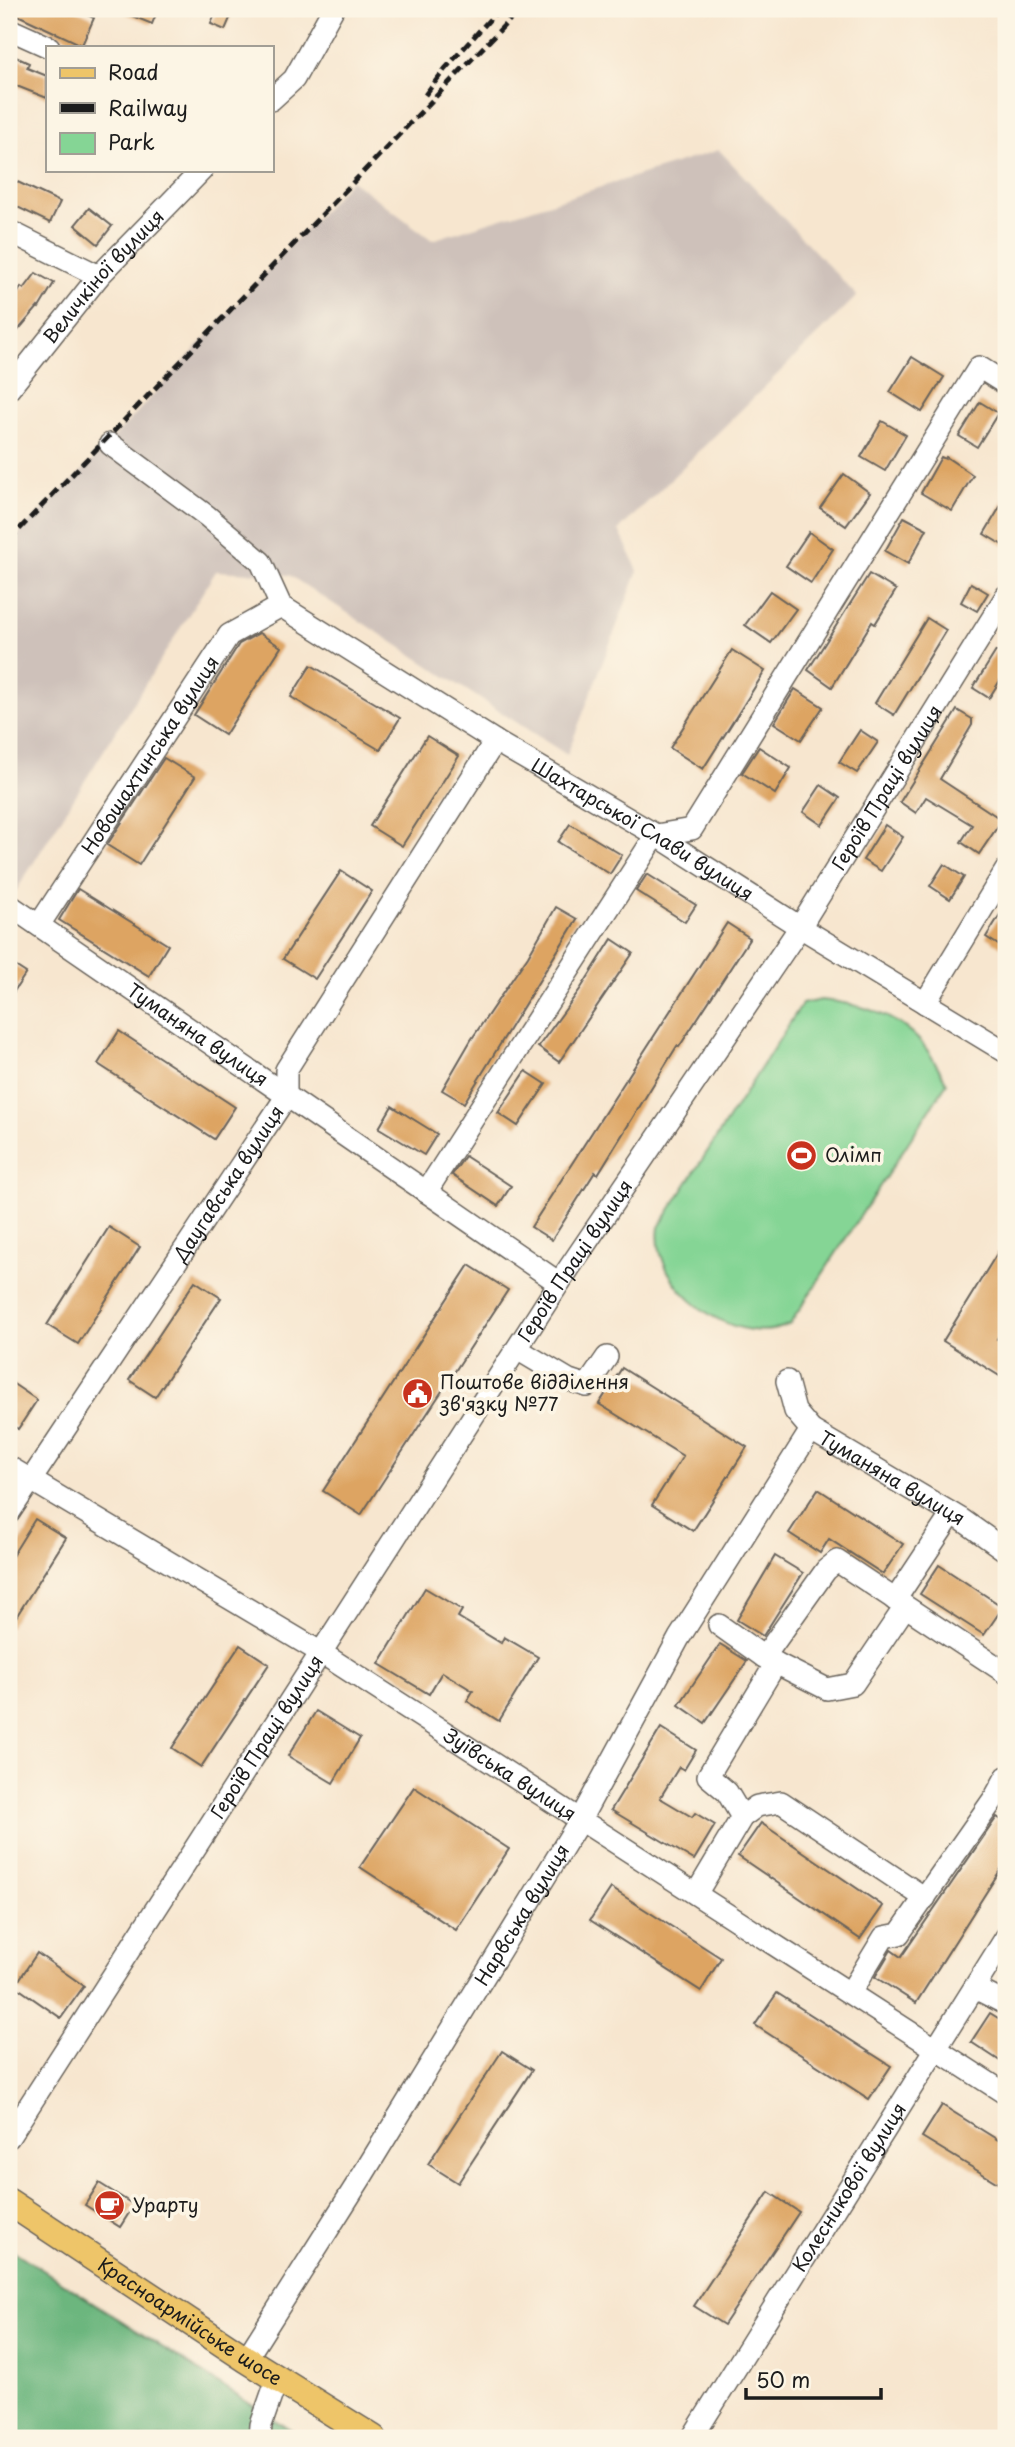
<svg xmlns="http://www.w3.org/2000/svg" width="1015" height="2447" font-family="'Playpen Sans',sans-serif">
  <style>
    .industrial { fill: #cec1ba }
    .green { fill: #85d595; stroke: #507858; stroke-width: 2 }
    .forest { fill: #6cb67e; stroke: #44694d; stroke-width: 2 }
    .building { fill: #dda462 }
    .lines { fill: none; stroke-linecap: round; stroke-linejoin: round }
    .minor-casing { stroke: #69635b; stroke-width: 24 }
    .major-casing { stroke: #69635b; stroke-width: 29 }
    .minor { stroke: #fff; stroke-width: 21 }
    .major { stroke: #eec569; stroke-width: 26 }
    .rail { stroke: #1c1c1c; stroke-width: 5; stroke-dasharray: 10 5; stroke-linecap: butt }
    .labels { text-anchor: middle; stroke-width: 7; stroke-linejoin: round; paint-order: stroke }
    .street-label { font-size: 19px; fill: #1c1c1c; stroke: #fcf5e5 }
    .poi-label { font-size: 19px; fill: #1c1c1c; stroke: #fcf5e5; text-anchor: start }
  </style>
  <rect width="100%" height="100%" fill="#fcf5e5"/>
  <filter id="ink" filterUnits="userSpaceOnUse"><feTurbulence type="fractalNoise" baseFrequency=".0143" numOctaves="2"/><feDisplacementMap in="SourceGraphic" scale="14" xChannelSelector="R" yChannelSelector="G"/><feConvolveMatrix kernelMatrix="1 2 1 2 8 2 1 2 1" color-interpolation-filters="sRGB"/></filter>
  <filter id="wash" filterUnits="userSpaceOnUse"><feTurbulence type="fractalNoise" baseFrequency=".00686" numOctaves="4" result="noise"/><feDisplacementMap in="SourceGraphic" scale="28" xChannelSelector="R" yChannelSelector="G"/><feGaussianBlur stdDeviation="1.57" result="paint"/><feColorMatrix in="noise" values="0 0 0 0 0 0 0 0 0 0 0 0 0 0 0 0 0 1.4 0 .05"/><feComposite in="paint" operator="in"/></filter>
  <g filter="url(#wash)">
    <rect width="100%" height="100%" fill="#f7e6cf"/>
    <path class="industrial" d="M719 150 857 296 619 530 638 571 567 755 289 575 216 571 9 902V543L95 458 351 180 432 240Z"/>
    <path class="green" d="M821 1000C856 1003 895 1014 920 1041 931 1053 939 1069 947 1083L790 1324C736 1352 650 1287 659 1227L802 1004Z"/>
    <path class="forest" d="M9 2248 287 2428 303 2438H9Z"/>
    <g id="blocks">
      <g class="building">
        <path d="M9 9H74L94 18 82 45 9 11Z"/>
        <path d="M115 9H158L152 24Z"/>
        <path d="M217 9H234L225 30 211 24Z"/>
        <path d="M9 54 29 63 27 68 47 76V98L9 83Z"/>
        <path d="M9 178 60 202 50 223 9 203Z"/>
        <path d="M89 208 112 226 98 244 75 225Z"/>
        <path d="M36 273 54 283 39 308 38 307 9 341V309L21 287 24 289Z"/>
        <path d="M912 357 944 377 922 412 890 392Z"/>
        <path d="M980 402 998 413 977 447 959 436Z"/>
        <path d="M882 421 906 435 885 471 861 457Z"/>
        <path d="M941 457 945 459 946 457 973 475 952 511 921 493Z"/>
        <path d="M844 474 870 493 846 526 820 508Z"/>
        <path d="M1006 497V547L984 534Z"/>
        <path d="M904 517 927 529 908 564 885 551Z"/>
        <path d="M809 532 833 549 811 583 786 566Z"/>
        <path d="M869 574 896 590 875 624 872 622 832 687 808 670Z"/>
        <path d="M971 583 988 593 977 611 961 602Z"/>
        <path d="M770 591 796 609 771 643 745 625Z"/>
        <path d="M927 618 946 630 894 715 875 703Z"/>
        <path d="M259 633 281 647 225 735 194 715 239 644Z"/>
        <path d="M732 650 765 671 703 769 670 748Z"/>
        <path d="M996 651 1006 657V671L989 698 973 688Z"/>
        <path d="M311 665 400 718 380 750 291 697Z"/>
        <path d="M795 689 823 707 801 740 774 723Z"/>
        <path d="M957 710 972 719V725L940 779 1002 820 979 854 961 842 972 825 926 797 916 813 900 802Z"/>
        <path d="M860 730 878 742 857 773 839 762Z"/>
        <path d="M427 736 459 756 402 846 370 826Z"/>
        <path d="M759 747 791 768 775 794 742 773Z"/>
        <path d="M164 758 195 777 139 865 107 845Z"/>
        <path d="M821 785 840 798 822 825 803 812Z"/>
        <path d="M570 824 622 855 610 874 558 842Z"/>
        <path d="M885 825 903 837 881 871 863 860Z"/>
        <path d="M944 864 964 877 950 899 930 886Z"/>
        <path d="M341 871 372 891 315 979 283 959Z"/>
        <path d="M647 874 696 905 685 922 636 891Z"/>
        <path d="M78 889 168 945 149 976 59 920Z"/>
        <path d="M1006 905V950L986 937Z"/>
        <path d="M556 907 577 919 464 1103 442 1090 471 1040 528 956Z"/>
        <path d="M727 923 750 938 679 1047 677 1046 598 1174 595 1172 552 1240 531 1227Z"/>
        <path d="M612 939 633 953 559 1062 538 1047 581 988Z"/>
        <path d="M9 962 26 973 9 999Z"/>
        <path d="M119 1031 235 1107 214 1139 98 1064Z"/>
        <path d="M526 1071 546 1084 518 1126 498 1113Z"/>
        <path d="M392 1106 437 1134 424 1155 379 1128Z"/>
        <path d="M465 1156 511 1186 498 1206 452 1175Z"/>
        <path d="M109 1227 140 1247 78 1344 47 1325Z"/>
        <path d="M1006 1239V1324L997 1339 1006 1344V1380L943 1341Z"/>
        <path d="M469 1265 508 1290 361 1515 323 1491Z"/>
        <path d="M195 1281 221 1298 155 1397 129 1380Z"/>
        <path d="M622 1368 747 1447 693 1531 652 1505 683 1456 599 1404Z"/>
        <path d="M9 1381 37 1400 18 1429 9 1423Z"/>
        <path d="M818 1489 903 1544 883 1574 829 1539 820 1553 789 1533Z"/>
        <path d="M35 1519 66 1538 9 1628V1561Z"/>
        <path d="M775 1556 803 1573 763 1636 737 1620Z"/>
        <path d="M939 1565 1003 1607 984 1635 920 1594Z"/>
        <path d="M425 1588 462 1610 458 1617 501 1643 504 1637 538 1657 499 1721 467 1701 473 1691 442 1672 429 1694 379 1664Z"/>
        <path d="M720 1644 747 1661 705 1723 679 1705Z"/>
        <path d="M240 1645 269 1664 201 1767 172 1748Z"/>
        <path d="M316 1711 360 1738 333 1783 288 1756Z"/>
        <path d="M661 1728 696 1750 684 1770 679 1767 660 1798 692 1817 695 1813 715 1825 694 1860 611 1810Z"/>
        <path d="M414 1787 509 1849 456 1930 360 1867Z"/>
        <path d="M997 1817 1006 1823V1861L916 2003 875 1977 891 1950 901 1957Z"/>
        <path d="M761 1823 883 1906 860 1939 738 1856Z"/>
        <path d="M611 1888 721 1958 701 1991 590 1920Z"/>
        <path d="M37 1953 84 1986 61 2018 15 1986Z"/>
        <path d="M777 1993 891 2066 869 2099 755 2025Z"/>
        <path d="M990 2013 1006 2023V2065L971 2042Z"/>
        <path d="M502 2051 532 2070 458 2183 428 2164Z"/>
        <path d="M942 2105 1006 2145V2188L922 2137Z"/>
        <path d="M99 2183 134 2205 120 2227 85 2205Z"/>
        <path d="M769 2192 799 2212 724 2325 694 2306Z"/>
      </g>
    </g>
  </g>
  <g filter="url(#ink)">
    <use href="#blocks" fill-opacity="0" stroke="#69635b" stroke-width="2"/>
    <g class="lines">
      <defs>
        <g id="minor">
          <path d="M9 29 49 47"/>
          <path d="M271 100 294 79 333 9"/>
          <path d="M9 231 99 276"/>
          <path id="s1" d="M9 389 99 276 202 170"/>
          <path d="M110 444 207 516 261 562 281 606"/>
          <path id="s2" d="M281 606 495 741 656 835 800 927 1006 1052"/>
          <path id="s3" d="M9 905 559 1283"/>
          <path id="s4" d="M39 925 229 635 281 606"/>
          <path d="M925 1003 1006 870"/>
          <path d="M426 1192 656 835 692 829 979 367 1006 384"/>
          <path d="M517 1349 569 1380 587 1386 607 1357"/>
          <path id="s5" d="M787 1381 795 1411 811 1430 961 1519 1006 1551"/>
          <path id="s6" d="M9 1467 320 1652 1006 2094"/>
          <path id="s7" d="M9 1513 286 1097V1070L495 741"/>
          <path d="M895 1600 952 1514"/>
          <path d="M719 1625 764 1657 827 1689 853 1684 905 1607"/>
          <path d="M764 1657 826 1570 837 1561 1006 1673"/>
          <path d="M742 1817 727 1792 708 1776 776 1663"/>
          <path d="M696 1894 742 1817 757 1806 781 1802 925 1898"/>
          <path d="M975 1988 1006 2004"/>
          <path d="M850 1993 884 1937 899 1934 995 1797 1006 1777"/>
          <path id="s8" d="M9 2137 559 1283 800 927 1006 596"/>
          <path id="s9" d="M246 2359 362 2176 580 1820 679 1638 811 1430"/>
          <path d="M260 2438 261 2425 277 2379"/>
          <path id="s10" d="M692 2438 1006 1937"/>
        </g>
        <g id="major">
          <path id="s11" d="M9 2202 246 2359 373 2438"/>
        </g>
      </defs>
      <use href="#minor" class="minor-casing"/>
      <use href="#major" class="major-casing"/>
      <use href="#minor" class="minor"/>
      <use href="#major" class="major"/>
      <g class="rail">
        <path d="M425 95 445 69 499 9"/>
        <path d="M9 540 520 9"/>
      </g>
    </g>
  </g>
  <defs>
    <symbol id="stadium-disc" viewBox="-11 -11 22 22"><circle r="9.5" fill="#c8321e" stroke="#fcf5e5"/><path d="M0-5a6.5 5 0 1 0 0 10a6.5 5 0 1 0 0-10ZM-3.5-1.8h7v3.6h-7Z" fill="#fff"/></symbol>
    <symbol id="civic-disc" viewBox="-11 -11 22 22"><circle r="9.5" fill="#c8321e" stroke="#fcf5e5"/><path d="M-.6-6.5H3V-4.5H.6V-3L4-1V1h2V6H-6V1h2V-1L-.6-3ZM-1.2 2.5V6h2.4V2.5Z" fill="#fff"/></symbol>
    <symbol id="cafe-disc" viewBox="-11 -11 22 22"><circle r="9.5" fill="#c8321e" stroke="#fcf5e5"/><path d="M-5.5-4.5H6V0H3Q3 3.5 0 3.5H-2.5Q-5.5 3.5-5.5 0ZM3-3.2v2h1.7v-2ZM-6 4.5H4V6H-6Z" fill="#fff"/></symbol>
  </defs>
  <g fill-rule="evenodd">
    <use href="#stadium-disc" x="784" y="1138" width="35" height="35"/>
    <use href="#civic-disc" x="400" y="1376" width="35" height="35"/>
    <use href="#cafe-disc" x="92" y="2188" width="35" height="35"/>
  </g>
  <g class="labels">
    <g class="street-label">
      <text dy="7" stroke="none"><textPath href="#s1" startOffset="147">Величкіної вулиця</textPath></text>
      <text dy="7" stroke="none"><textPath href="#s4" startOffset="203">Новошахтинська вулиця</textPath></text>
      <text dy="7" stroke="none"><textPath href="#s8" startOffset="1610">Героїв Праці вулиця</textPath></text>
      <text dy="7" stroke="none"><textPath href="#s2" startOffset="425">Шахтарської Слави вулиця</textPath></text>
      <text dy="7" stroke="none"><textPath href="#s3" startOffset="229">Туманяна вулиця</textPath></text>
      <text dy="7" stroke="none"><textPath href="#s7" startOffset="396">Даугавська вулиця</textPath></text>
      <text dy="7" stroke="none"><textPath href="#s8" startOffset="1043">Героїв Праці вулиця</textPath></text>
      <text dy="7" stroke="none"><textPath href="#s5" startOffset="150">Туманяна вулиця</textPath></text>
      <text dy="7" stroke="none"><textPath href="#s8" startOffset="476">Героїв Праці вулиця</textPath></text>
      <text dy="7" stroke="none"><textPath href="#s6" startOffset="588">Зуївська вулиця</textPath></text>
      <text dy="7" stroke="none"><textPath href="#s9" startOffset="523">Нарвська вулиця</textPath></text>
      <text dy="7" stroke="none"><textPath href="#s10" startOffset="296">Колесникової вулиця</textPath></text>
      <text dy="7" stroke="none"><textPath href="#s11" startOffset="217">Красноармійське шосе</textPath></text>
    </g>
    <g class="poi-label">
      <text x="825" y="1162">Олімп</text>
      <text x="440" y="1389">Поштове відділення<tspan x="440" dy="22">зв'язку №77</tspan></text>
      <text x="132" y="2212">Урарту</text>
    </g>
  </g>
  <rect width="1015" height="2447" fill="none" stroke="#fcf5e5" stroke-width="35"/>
  <rect x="46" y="46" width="228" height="126" fill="#fcf5e5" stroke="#a29e95" stroke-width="2"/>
  <rect x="60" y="68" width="35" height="10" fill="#eec569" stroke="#a29e95" stroke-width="2"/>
  <text x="108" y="80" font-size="21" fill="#1c1c1c">Road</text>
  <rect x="60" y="103" width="35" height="10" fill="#1c1c1c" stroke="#a29e95" stroke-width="2"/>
  <text x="108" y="116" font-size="21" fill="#1c1c1c">Railway</text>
  <rect x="60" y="133" width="35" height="21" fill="#85d595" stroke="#a29e95" stroke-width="2"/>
  <text x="108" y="150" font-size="21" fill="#1c1c1c">Park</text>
  <path d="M746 2388v10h135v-10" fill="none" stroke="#1c1c1c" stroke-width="3.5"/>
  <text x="756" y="2388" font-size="21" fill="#1c1c1c" stroke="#fcf5e5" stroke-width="5" paint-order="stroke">50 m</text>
</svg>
